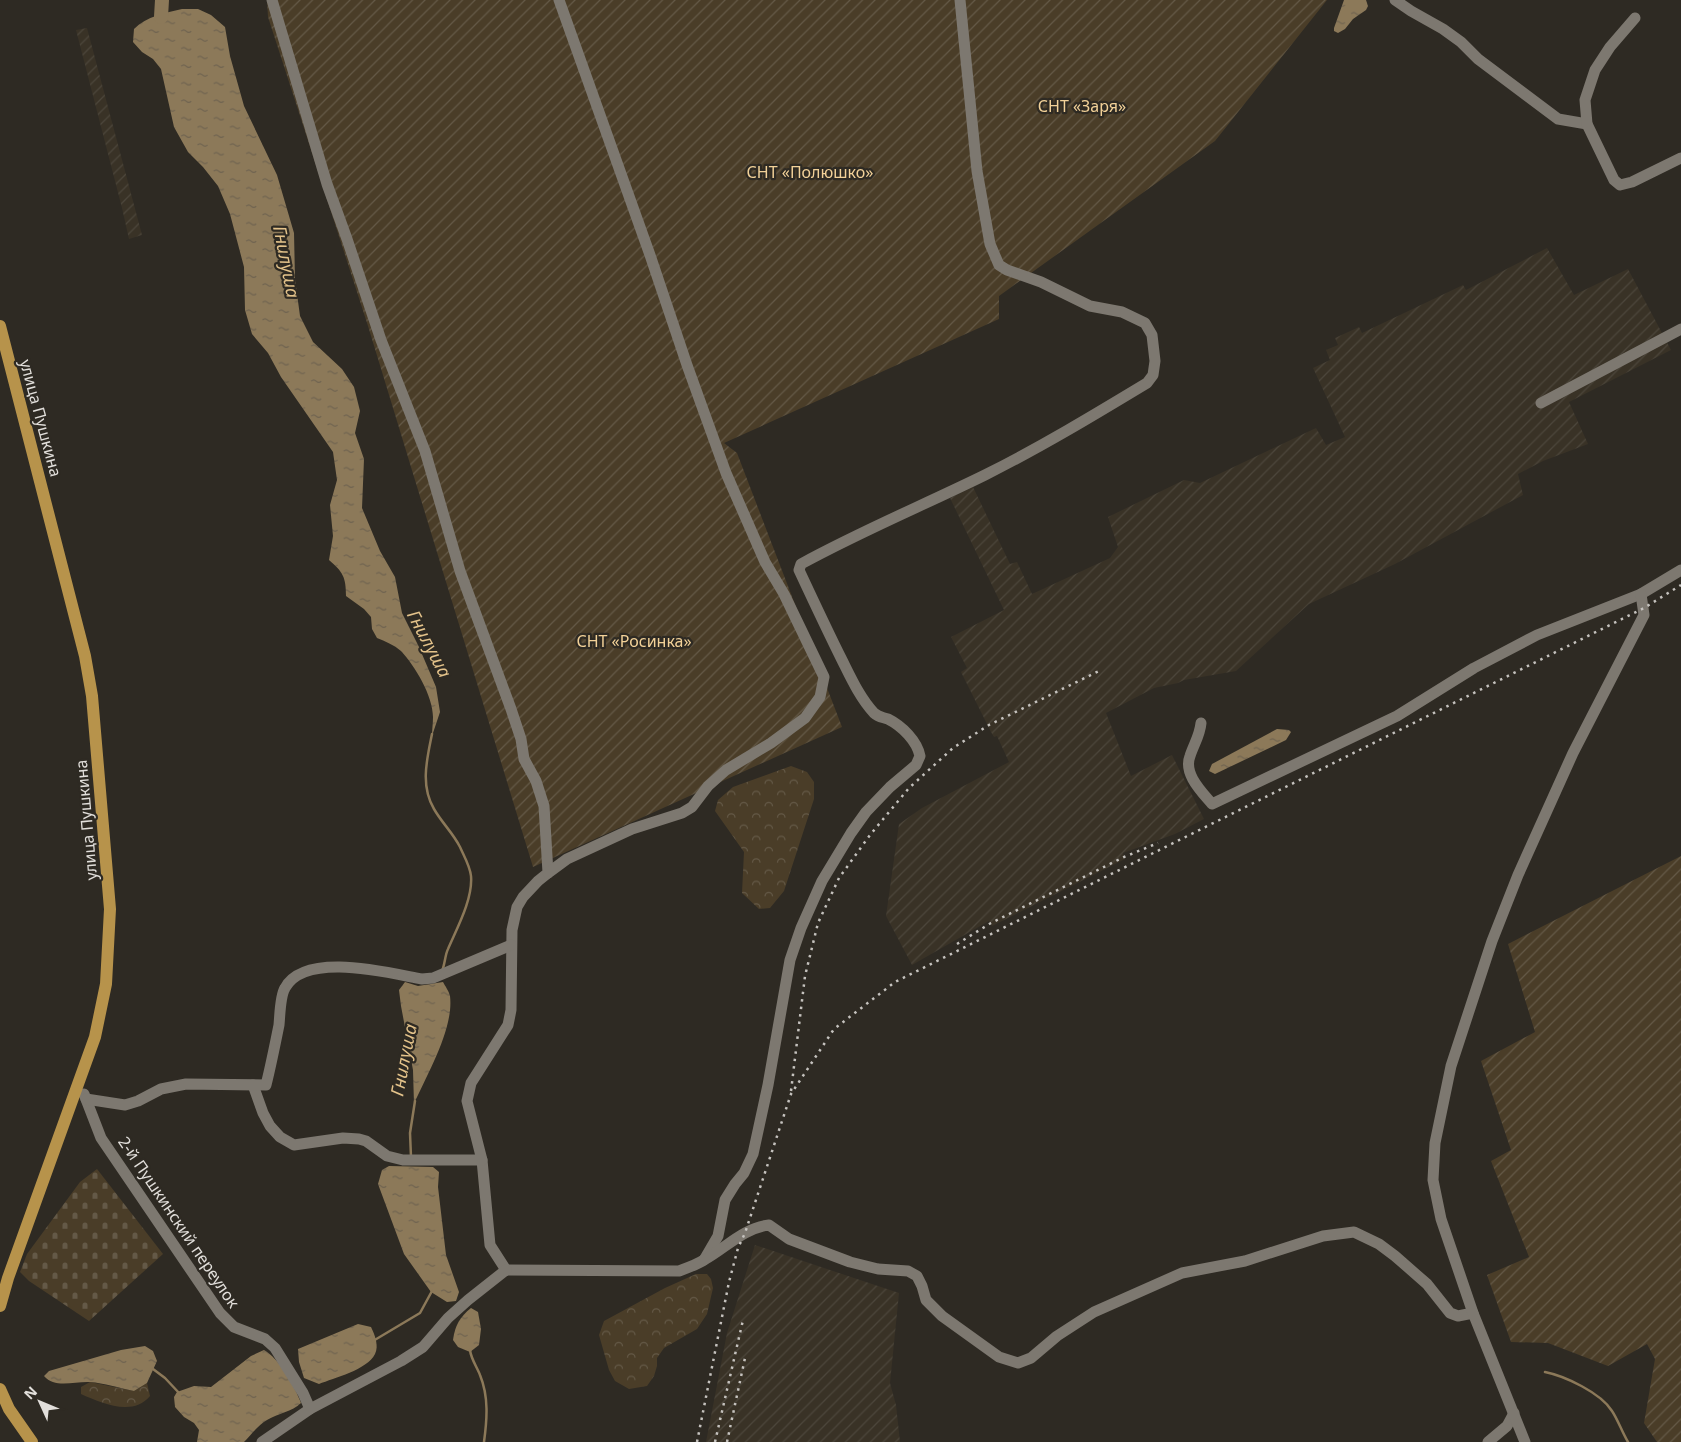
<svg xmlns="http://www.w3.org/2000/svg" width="1681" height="1442" font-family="'Noto Sans',sans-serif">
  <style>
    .industrial { fill: url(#industrial-furrows) }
    .forest { fill: url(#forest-crowns) }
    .cemetery { fill: url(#cemetery-stones) }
    .garden { fill: url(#garden-furrows) }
    .water { fill: url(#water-ripples) }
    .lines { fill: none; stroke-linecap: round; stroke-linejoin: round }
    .stream { stroke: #8c7959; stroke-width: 2.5 }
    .river { stroke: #8c7959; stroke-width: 14 }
    .minor { stroke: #7d7870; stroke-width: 11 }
    .major { stroke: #b7934b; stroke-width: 12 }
    .rail { stroke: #c5c2be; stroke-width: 2.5; stroke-dasharray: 2.5 5; stroke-linecap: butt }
    .labels { text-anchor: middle; stroke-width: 4.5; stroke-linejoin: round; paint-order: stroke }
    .park-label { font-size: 16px; fill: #f2d198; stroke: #2e2a23 }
    .street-label { font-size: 16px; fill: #e2dfdb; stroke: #2e2a23 }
    .water-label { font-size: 18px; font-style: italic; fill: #e4c38b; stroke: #2e2a23 }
  </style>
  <defs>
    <pattern id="industrial-furrows" width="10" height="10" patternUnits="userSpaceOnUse" patternTransform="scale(1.25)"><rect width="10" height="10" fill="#393226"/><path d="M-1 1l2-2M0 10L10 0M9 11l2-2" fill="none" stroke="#4c463b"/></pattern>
    <pattern id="forest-crowns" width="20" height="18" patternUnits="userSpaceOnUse" patternTransform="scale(1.25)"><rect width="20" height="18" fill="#4a3d28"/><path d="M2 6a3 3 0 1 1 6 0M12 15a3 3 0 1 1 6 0" fill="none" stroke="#645947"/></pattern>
    <pattern id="cemetery-stones" width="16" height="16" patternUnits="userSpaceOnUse" patternTransform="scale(1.25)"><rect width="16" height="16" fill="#4a3d28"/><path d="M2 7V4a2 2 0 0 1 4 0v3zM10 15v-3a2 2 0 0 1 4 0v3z" fill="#645947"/></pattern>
    <pattern id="garden-furrows" width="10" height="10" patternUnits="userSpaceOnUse" patternTransform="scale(1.25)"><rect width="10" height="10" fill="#4a3d28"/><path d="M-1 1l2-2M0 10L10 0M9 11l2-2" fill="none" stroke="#645947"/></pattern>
    <pattern id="water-ripples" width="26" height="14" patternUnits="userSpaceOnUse" patternTransform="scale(1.25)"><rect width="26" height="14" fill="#8c7959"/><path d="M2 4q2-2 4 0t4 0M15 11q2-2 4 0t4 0" fill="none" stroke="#6f6350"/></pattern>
  </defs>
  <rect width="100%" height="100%" fill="#2e2a23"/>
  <g class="industrial">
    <path d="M87 28 142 235 129 239 122 208 76 30Z"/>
    <path d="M1547 248 1574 295 1628 269 1671 350 1569 402 1588 444 1543 461 1518 474 1523 495 1395 564 1309 604 1236 671 1184 680 1178 683 1154 688 1106 713 1131 776 1172 755 1204 819 1175 834 1123 853 1125 859 992 926 989 921 912 965 886 916 899 824 922 808 1009 762 997 736 994 737 991 732 961 672 967 668 951 637 1004 610 950 498 973 487 1010 564 1017 562 1032 594 1110 558 1118 547 1108 517 1184 480 1200 483 1316 428 1326 445 1345 437 1313 368 1330 360 1326 350 1338 345 1335 338 1359 327 1362 333 1463 285 1466 290Z"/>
    <path d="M755 1245 899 1293 890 1383 896 1405 900 1442H706L727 1333Z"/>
  </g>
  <g class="forest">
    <path d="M791 766 807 772 814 782V799L784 891 770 908 759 909 742 893 744 852 715 811 718 800 733 787Z"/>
    <path d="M696 1274H707L711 1279 713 1288 707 1314 697 1329 664 1348 657 1358V1366L654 1376 647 1386 629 1389 615 1381 609 1370 599 1335 604 1321 665 1288Z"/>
    <path d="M90 1382 134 1391 147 1383 150 1396C133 1417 101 1403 81 1394V1387Z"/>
  </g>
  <path class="cemetery" d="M97 1169 163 1254 89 1321 29 1281 20 1272 27 1254 80 1182Z"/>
  <g class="garden">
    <path d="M267 0H1327L1215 141 999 296V319L724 443 737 453 842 727 533 867 368 326 268 17Z"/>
    <path d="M1681 856V1442H1657L1644 1423 1655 1359 1647 1344 1608 1366 1548 1343 1511 1342 1487 1275 1529 1257 1491 1161 1511 1150 1481 1061 1535 1032 1508 944Z"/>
  </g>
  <g class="water">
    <path d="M1344 0H1366L1368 6 1366 10 1353 19 1345 29 1338 33 1334 31V28Z"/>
    <path d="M182 9H198L211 15 225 27 230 56 244 106 277 175 294 233 295 279 300 316 313 342 342 369 354 387 360 411 355 433 364 459 362 508 380 551 395 577 402 613 419 647 436 687 440 712 432 736C432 730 433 723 433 717 433 696 415 666 401 651 394 645 385 641 377 638L372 629 371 617 364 609 346 596C346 577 343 572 329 560L333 536 330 505 337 480 333 452 281 377 268 353 252 334 245 310 244 267 230 214 218 186 203 167 188 152 174 127 161 69 153 59 142 52 133 42 134 29C147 16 165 13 182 9Z"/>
    <path d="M1277 729 1289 730 1291 732 1286 740 1215 774 1209 771 1212 764Z"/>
    <path d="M405 982 418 986 443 982C445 986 449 991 450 996 454 1029 427 1074 414 1104L413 1070 401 1006 399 990Z"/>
    <path d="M389 1166 433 1167 439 1172 438 1187 446 1255 459 1292 456 1301 447 1302 431 1292 404 1254 378 1184 382 1170Z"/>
    <path d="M471 1308 478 1312 481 1329 479 1345 470 1352 458 1347 453 1340C455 1325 460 1317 471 1308Z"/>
    <path d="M358 1324 371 1327C375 1335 379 1346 375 1354 367 1370 334 1378 319 1384L304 1378 299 1362 298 1349Z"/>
    <path d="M145 1346 153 1351 157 1361 147 1383 134 1391C119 1388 104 1383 90 1382 75 1381 55 1389 44 1376L49 1371 121 1350Z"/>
    <path d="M264 1350C279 1358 295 1387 301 1403 292 1412 278 1413 267 1420 258 1425 251 1435 244 1442H197L199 1430 194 1423 184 1417 175 1407 174 1397 177 1392 194 1386 211 1387 251 1356Z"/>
  </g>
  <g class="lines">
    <g class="stream">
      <path d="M432 734C427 759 420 785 434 809 442 823 453 833 460 847 464 856 470 866 471 876 473 899 457 928 448 949 445 955 445 964 442 971"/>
      <path d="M411 1157 410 1133 415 1101"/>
      <path d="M373 1341 420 1313 432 1291"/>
      <path d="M470 1350C471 1359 477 1367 480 1375 489 1397 487 1420 484 1442"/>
      <path d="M153 1369 165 1378 180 1394"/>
      <path d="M1545 1372C1565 1376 1601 1393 1612 1411 1618 1420 1622 1432 1628 1442"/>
    </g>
    <path class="river" d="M161 17 162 0"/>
    <g class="minor">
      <path d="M272 0 327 184 347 239 381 340 425 451 460 571 511 709 521 739 524 759 536 781 544 806 548 873 538 881 523 897 517 907 512 930 511 1010 508 1025 471 1083 467 1101 482 1160 490 1245 506 1270"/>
      <path d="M1395 0 1411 11 1443 29 1461 42 1478 59 1558 119 1587 124"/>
      <path d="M1635 18 1610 47 1595 70 1585 100 1587 124 1614 180 1620 185 1632 182 1681 158"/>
      <path d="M1541 403 1681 329"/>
      <path d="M1201 723C1200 735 1194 744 1190 756 1183 774 1202 792 1212 804L1397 716 1474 668 1537 635 1641 594 1681 570"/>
      <path d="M548 873 567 859 632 829 682 813 692 807 708 786 726 770 771 743 805 718 820 697 824 677 784 594 765 562 726 473 687 365 650 255 559 0"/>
      <path d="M253 1085 263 1113 270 1126 280 1137 294 1145 343 1138 359 1139 366 1141 387 1156 403 1160H482"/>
      <path d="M84 1094 101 1138 220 1313 234 1327 265 1339 275 1348 303 1393 310 1409"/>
      <path d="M86 1099 125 1105 138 1101 161 1089 186 1084 266 1085C271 1065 275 1045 279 1025 280 1015 280 996 285 988 305 951 389 973 422 979L433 978 511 945"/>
      <path d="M704 1260 718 1236 725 1200 735 1184 744 1173 753 1154 768 1085 790 960 801 928 822 881 851 833 866 812 890 787 916 765 920 756C917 741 902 726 888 719 882 717 878 717 874 713 860 698 851 678 842 660 827 630 813 600 799 570L801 564C861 531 924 505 985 475 1041 447 1094 415 1147 383L1153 375 1155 361 1152 335 1145 323 1122 312 1090 306 1041 282 1007 270 999 265 990 244 977 171 960 0"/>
      <path d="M506 1270 679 1271C687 1268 696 1265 704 1260 726 1248 743 1228 769 1225L789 1239 850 1262 878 1269 908 1271 917 1276 922 1286 926 1300 942 1316 999 1357 1018 1363 1031 1358 1057 1336 1094 1312 1182 1273 1245 1261 1323 1236 1354 1232 1379 1244 1395 1256 1427 1284 1450 1313 1458 1316 1473 1313"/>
      <path d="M262 1442 310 1409 401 1361 423 1347 448 1318 468 1300 506 1270"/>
      <path d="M1488 1442 1507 1426 1514 1413"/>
      <path d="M1525 1442 1473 1313 1441 1219 1433 1180 1435 1143 1451 1066 1492 941 1518 875 1573 753 1644 615 1641 594"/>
    </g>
    <g class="major">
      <path d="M0 326 85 656 92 696 110 909 106 984 95 1037 8 1278 0 1306"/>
      <path d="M0 1389 9 1409 32 1442"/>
    </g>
    <g class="rail">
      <path d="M957 944 991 923 1124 857 1158 843"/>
      <path d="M791 1091 805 976 818 923 839 878 870 835 909 788 953 748 989 725 1099 671"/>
      <path d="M697 1442 729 1282 738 1248 745 1233 791 1094 834 1029 895 982 1644 608 1681 585"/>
      <path d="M715 1442 743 1320"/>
      <path d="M727 1442 745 1358"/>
    </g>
  </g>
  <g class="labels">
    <g class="park-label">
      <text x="1082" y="112">СНТ «Заря»</text>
      <text x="810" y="178">СНТ «Полюшко»</text>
      <text x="634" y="647">СНТ «Росинка»</text>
    </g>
    <g class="street-label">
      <text transform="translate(41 418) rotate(75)" y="6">улица Пушкина</text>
      <text transform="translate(86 820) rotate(-95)" y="6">улица Пушкина</text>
      <text transform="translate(179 1222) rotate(56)" y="6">2-й Пушкинский переулок</text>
    </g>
    <g class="water-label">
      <text transform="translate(286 262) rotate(79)" y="6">Гнилуша</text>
      <text transform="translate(429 644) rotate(62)" y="6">Гнилуша</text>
      <text transform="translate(404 1060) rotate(-79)" y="6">Гнилуша</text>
    </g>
  </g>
  <g transform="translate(40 1402) rotate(314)" stroke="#2e2a23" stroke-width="4" paint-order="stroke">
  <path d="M0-4L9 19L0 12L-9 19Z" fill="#e2dfdb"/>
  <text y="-8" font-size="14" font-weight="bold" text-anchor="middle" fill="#e2dfdb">N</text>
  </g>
</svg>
